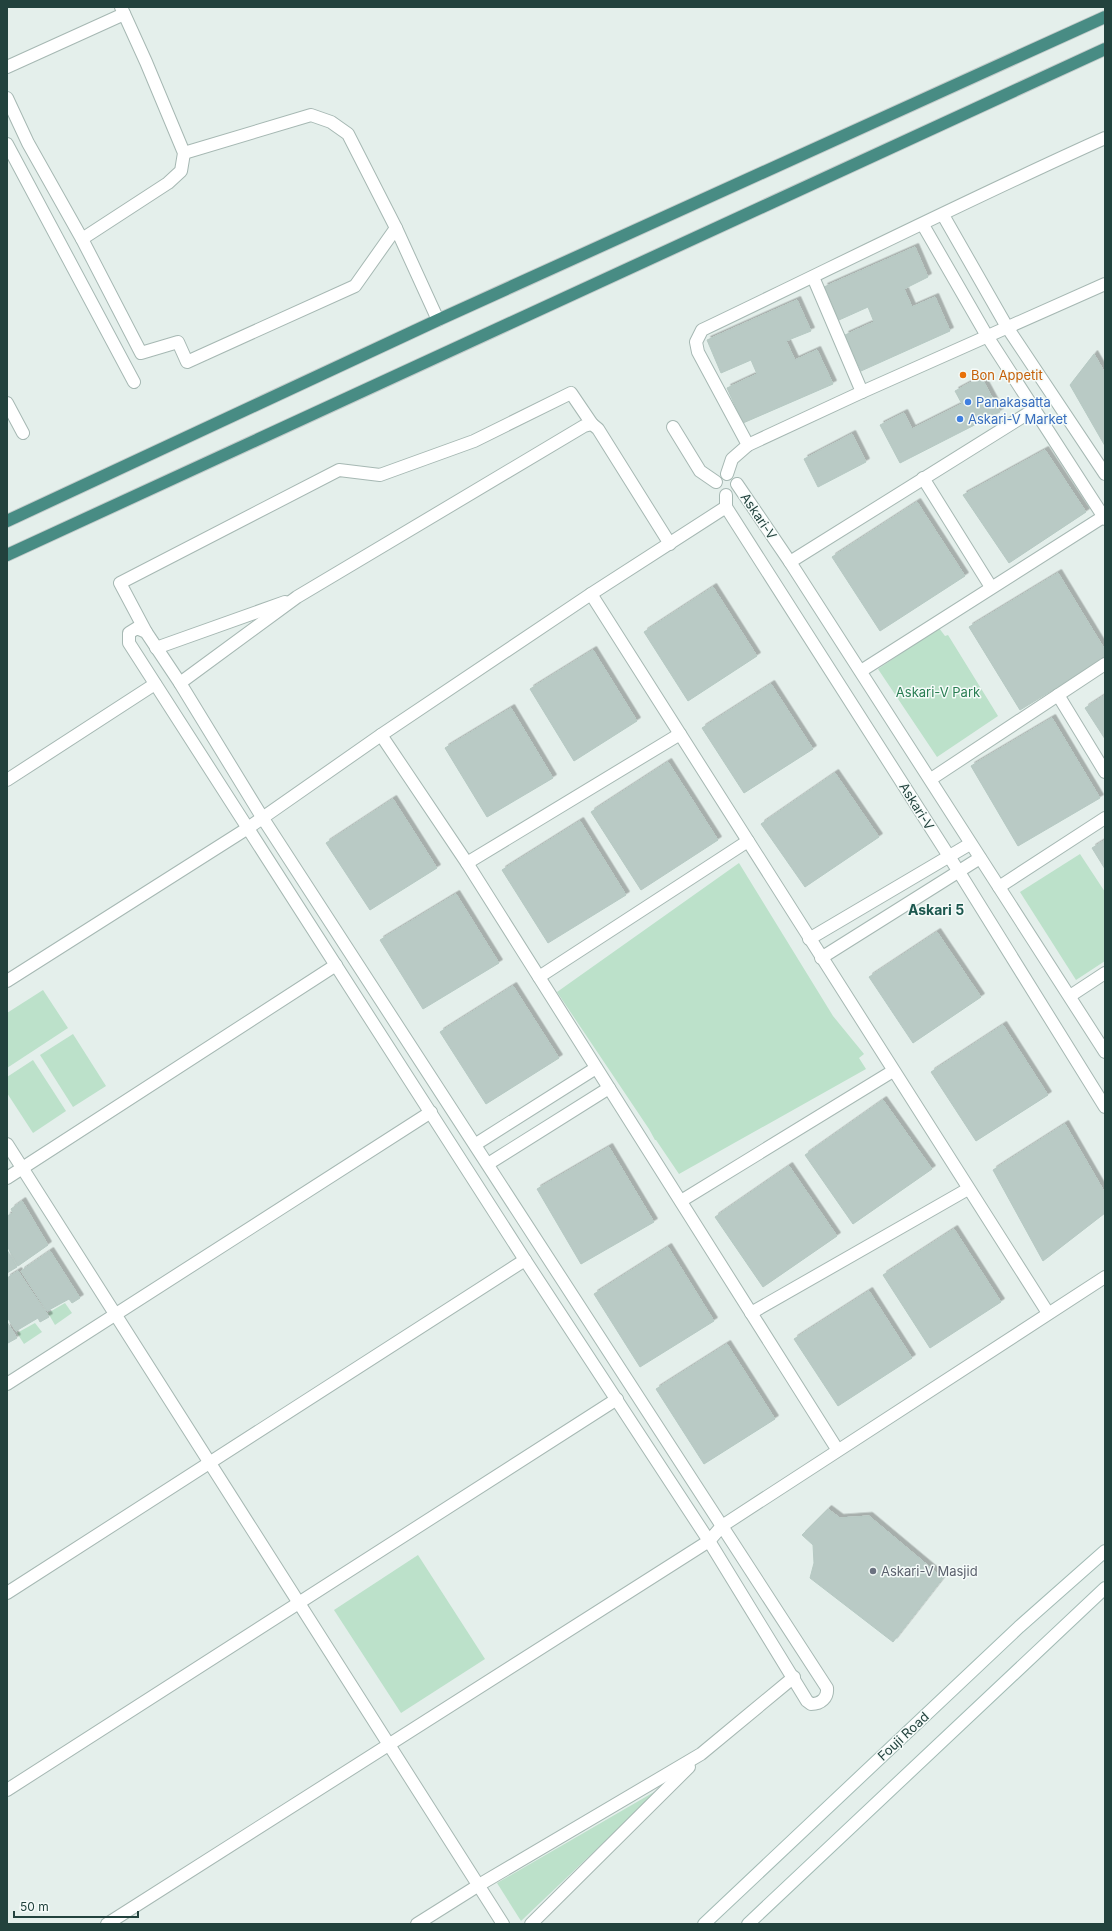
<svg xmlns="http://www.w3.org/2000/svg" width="1112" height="1931" font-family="Inter,sans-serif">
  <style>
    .green { fill: #bce1ca }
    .building { fill: #b9cac5; stroke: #b6c9c3; filter: url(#shadow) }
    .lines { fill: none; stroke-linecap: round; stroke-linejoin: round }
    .minor-casing { stroke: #a6b8b3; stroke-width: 14 }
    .secondary-casing { stroke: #a2bbb5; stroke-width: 14 }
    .trunk-casing { stroke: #c1cac9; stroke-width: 14 }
    .minor { stroke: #fff; stroke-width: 12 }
    .secondary { stroke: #fff; stroke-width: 12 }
    .trunk { stroke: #488c84; stroke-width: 12 }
    .food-dot { fill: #e8710a; stroke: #f5fbf9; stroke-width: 1.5 }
    .shop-dot { fill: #3f7fe0; stroke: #f5fbf9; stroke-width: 1.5 }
    .worship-dot { fill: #6b7280; stroke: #f5fbf9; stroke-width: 1.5 }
    .labels { text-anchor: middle; stroke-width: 3; stroke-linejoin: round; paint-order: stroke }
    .food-label { font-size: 13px; fill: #c56008; stroke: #f5fbf9; text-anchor: start }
    .shop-label { font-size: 13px; fill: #366cbe; stroke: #f5fbf9; text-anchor: start }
    .street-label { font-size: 13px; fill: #22423d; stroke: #f5fbf9 }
    .park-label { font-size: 13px; fill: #287d52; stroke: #f5fbf9 }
    .worship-label { font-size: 13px; fill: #5b616d; stroke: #f5fbf9; text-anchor: start }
    .neighbourhood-label { font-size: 14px; font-weight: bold; fill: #1b574e; stroke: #f5fbf9 }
  </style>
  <defs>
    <filter id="shadow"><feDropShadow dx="3.5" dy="-3.5" stdDeviation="0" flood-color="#0004"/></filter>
  </defs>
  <rect width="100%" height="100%" fill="#e4efeb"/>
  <g class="green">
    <path d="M939 628 945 636 948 635 998 716 937 757 878 669Z"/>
    <path d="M1080 854 1105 892V961L1076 980 1020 892Z"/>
    <path d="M739 863 833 1016 864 1054 859 1058 866 1069 679 1174 656 1140H655L649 1129 557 992Z"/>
    <path d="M43 990 68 1028 7 1068V1013Z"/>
    <path d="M73 1034 106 1086 73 1107 40 1055Z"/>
    <path d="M33 1060 66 1111 33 1133 7 1093V1077Z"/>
    <path d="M65 1303 72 1313 55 1325 48 1313Z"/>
    <path d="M35 1323 42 1332 24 1344 17 1333Z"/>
    <path d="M418 1555 485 1659 401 1713 334 1610Z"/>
    <path d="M661 1788 521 1921 497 1883Z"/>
  </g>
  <g class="building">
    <path d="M915 247 928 277 904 289 912 307 935 297 950 331 861 371 845 335 874 322 868 307 839 320 824 287Z"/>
    <path d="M797 300 811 331 786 341 795 360 817 350 833 384 743 423 727 388 757 374 751 360 721 373 707 340Z"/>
    <path d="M1094 354 1105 373V446L1070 385Z"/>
    <path d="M981 377 1000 412 900 463 880 425 904 413 912 429 962 404 955 391Z"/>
    <path d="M852 434 866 462 818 487 804 459Z"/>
    <path d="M1045 450 1086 512 1009 563 963 495Z"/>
    <path d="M917 502 965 576 880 631 832 557Z"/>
    <path d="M1058 573 1105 650V658L1020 710 969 627Z"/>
    <path d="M713 587 757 656 688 701 644 632Z"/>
    <path d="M593 650 637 721 574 761 530 689Z"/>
    <path d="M771 684 813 749 744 793 702 728Z"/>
    <path d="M1105 695V739L1085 708Z"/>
    <path d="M511 708 553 778 487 817 445 748Z"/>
    <path d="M1052 718 1100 798 1018 846 971 766Z"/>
    <path d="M668 762 718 840 641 890 591 812Z"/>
    <path d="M835 773 879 837 805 887 761 824Z"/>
    <path d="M393 799 437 868 370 910 326 843Z"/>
    <path d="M580 821 626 895 548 943 502 870Z"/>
    <path d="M1105 840V869L1092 848Z"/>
    <path d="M456 894 499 963 423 1009 380 940Z"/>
    <path d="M937 932 981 997 913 1043 869 977Z"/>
    <path d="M513 986 559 1058 486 1104 440 1032Z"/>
    <path d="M1003 1025 1048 1095 976 1141 931 1072Z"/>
    <path d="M883 1100 932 1169 853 1224 805 1155Z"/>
    <path d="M1065 1124 1105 1193V1213L1043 1261 993 1170Z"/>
    <path d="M609 1147 654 1222 581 1264 537 1189Z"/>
    <path d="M789 1166 837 1236 763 1287 715 1217Z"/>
    <path d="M22 1201 48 1245 18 1266 7 1246V1216L13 1213 11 1209Z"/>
    <path d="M954 1229 1001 1302 930 1348 883 1275Z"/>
    <path d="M668 1247 714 1321 640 1367 594 1294Z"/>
    <path d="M7 1250 17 1267 7 1273Z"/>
    <path d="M50 1251 80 1298 72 1303 69 1299 47 1311 21 1271Z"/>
    <path d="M18 1271 49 1317 40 1322 38 1318 16 1331 7 1317V1278Z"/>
    <path d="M869 1291 912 1358 838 1406 794 1339Z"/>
    <path d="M7 1322 17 1338 8 1343 7 1341Z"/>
    <path d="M727 1344 775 1419 704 1464 656 1389Z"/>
    <path d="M828 1509 840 1518 869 1516 943 1578 893 1642 810 1578 814 1563 813 1545 802 1535Z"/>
  </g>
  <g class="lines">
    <defs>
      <g id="minor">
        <path d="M7 67 124 14"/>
        <path d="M7 98 28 143 82 239 141 353 178 342 187 362 355 286 396 228"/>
        <path d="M7 144 134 382"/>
        <path d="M184 153 311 115 331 122 348 134 396 228 438 320"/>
        <path d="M943 215 1007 327 1105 474"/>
        <path d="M923 225 987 336 1105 519"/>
        <path d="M82 239 168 183 181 171 184 153 146 62 121 7"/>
        <path d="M813 277 862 392"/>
        <path d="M7 403 23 433"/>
        <path d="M673 427 700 471 716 482"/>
        <path d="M748 445 698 352 696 342 702 330C836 266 969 199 1105 138"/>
        <path d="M727 474 732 459 748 445 862 392 1105 284"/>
        <path d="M923 478 991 587"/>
        <path d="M737 484 790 562 1105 1052"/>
        <path d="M726 507 959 872 1105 1107"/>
        <path d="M790 562 1035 409"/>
        <path d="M591 594 1048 1313"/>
        <path d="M137 628 146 632 180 683 262 817 827 1688C828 1698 821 1704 811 1704L807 1701 709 1541 525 1260 129 643V633Z"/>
        <path d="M146 632 120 583 339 470 380 475 474 441 571 393 592 424 598 429 670 544"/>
        <path d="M156 648 285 602"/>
        <path d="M861 671 1103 517"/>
        <path d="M180 683 297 597 584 426 592 424"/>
        <path d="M1058 695 1105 772"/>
        <path d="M381 735 467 863 837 1449"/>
        <path d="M931 779 1105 664"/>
        <path d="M7 780 155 684"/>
        <path d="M467 863 680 734"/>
        <path d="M999 887 1105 818"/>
        <path d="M809 939 970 844"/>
        <path d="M821 958 980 858"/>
        <path d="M539 977 748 841"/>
        <path d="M7 981 248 828 381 735 591 594 726 507V495"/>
        <path d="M1070 996 1105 973"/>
        <path d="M7 1144 503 1924"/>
        <path d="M476 1144 596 1068"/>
        <path d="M488 1164 609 1088"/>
        <path d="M7 1178 336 965"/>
        <path d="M681 1201 893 1071"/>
        <path d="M751 1313 968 1189"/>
        <path d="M7 1384 431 1112"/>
        <path d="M7 1593 525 1260"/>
        <path d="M7 1790 617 1399"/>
        <path d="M107 1924 709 1541 722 1526 1105 1277"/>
        <path d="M417 1924 479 1885 701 1754 794 1677"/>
        <path d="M531 1924 689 1767"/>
      </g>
      <g id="secondary">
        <path d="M704 1924 1019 1627 1105 1551"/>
        <path d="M748 1924 1105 1588"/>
      </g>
      <g id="trunk">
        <path d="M7 521 438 320 1105 17"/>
        <path d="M7 555 1105 49"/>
      </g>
    </defs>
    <use href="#minor" class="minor-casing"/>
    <use href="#secondary" class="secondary-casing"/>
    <use href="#trunk" class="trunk-casing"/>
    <use href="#minor" class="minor"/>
    <use href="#secondary" class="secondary"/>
    <use href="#trunk" class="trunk"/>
  </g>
  <circle class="food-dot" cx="963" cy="375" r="4"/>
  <g class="shop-dot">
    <circle cx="968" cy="402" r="4"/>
    <circle cx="960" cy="419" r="4"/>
  </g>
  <circle class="worship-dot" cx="873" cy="1571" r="4"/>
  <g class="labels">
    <g class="food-label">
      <text x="971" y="380">Bon Appetit</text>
    </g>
    <g class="shop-label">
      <text x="976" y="407">Panakasatta</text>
      <text x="968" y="424">Askari-V Market</text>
    </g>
    <g class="street-label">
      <text transform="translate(759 516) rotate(56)" y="5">Askari-V</text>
      <text transform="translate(917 806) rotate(58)" y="5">Askari-V</text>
      <text transform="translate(903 1736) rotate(-43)" y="5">Fouji Road</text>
    </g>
    <g class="park-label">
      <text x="938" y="697">Askari-V Park</text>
    </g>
    <g class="worship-label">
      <text x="881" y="1576">Askari-V Masjid</text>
    </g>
    <g class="neighbourhood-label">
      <text x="936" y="915">Askari 5</text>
    </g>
  </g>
  <rect width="1112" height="1931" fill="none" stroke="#22423d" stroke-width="16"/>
  <path d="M14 1911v6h124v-6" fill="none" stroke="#22423d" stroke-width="2"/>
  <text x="20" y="1911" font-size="12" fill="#22423d" stroke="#f5fbf9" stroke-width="3" paint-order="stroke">50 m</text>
</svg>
